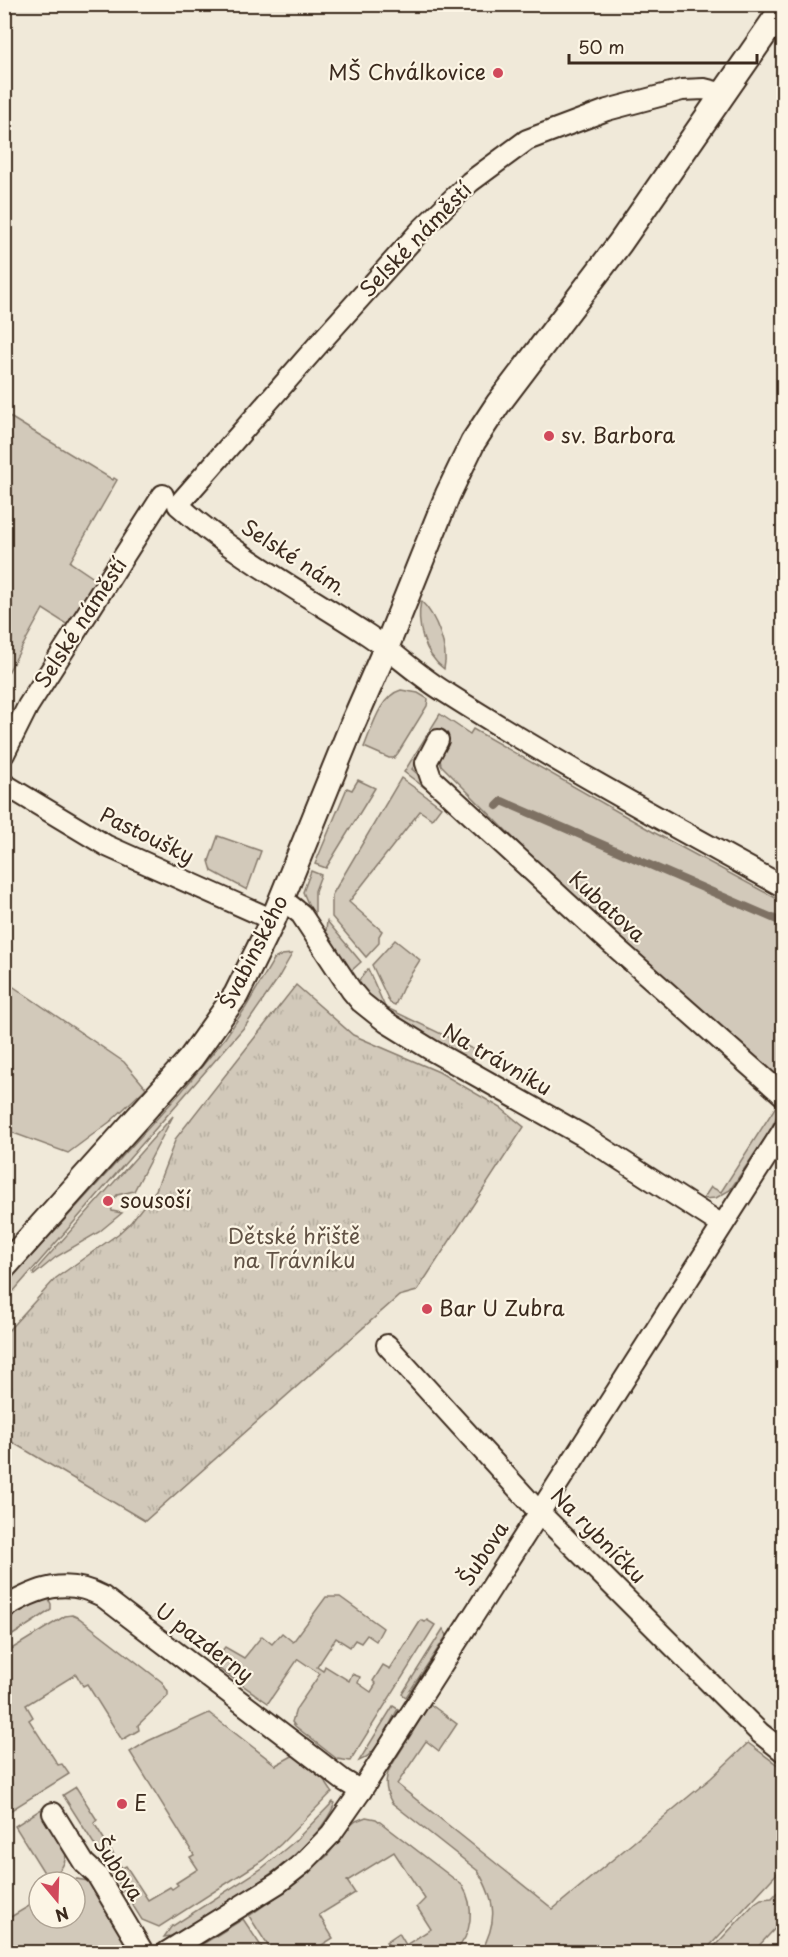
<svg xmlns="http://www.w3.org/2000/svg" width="788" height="1957" font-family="'Playpen Sans',sans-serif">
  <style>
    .green { fill: #d2c9ba; stroke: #867a6c; stroke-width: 1.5 }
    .park { fill: url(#park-tufts); stroke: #867a6c; stroke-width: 1.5 }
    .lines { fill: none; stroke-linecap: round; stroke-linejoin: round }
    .stream { stroke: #7e7163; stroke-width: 8 }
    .minor-casing { stroke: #3b2a1e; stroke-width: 24 }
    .tertiary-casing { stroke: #3b2a1e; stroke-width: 28 }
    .minor { stroke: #fcf5e5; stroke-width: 20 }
    .tertiary { stroke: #fcf5e5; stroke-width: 24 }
    .poi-dot { fill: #d1495b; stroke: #fcf5e5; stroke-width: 2 }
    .labels { text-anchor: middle; stroke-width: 4.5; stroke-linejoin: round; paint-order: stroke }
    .poi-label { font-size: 21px; fill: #3b2a1e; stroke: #fcf5e5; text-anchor: start }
    .street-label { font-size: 21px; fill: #3b2a1e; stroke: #fcf5e5 }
    .park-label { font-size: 21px; fill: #615245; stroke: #fcf5e5 }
  </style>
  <defs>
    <pattern id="park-tufts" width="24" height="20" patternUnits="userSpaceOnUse" patternTransform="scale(1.5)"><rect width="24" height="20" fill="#d2c9ba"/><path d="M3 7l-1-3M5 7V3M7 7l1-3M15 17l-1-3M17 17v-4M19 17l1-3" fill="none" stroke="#b5ad9f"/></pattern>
  </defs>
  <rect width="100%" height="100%" fill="#f0e9d9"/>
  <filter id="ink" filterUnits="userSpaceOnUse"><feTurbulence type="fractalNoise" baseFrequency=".0167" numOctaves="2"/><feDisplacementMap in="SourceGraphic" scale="12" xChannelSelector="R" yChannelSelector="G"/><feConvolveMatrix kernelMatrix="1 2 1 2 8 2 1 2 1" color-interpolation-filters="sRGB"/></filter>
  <g filter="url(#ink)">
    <g class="green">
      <path d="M5 414 113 480 114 478 117 480 70 562 101 583 74 629 43 609 5 678Z"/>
      <path d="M421 601C436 615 449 649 444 669 424 654 416 624 421 601Z"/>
      <path d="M401 690 418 693 428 699 427 706 398 753 394 758H389L364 747C372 728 380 696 401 690Z"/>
      <path d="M440 714 470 734 473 729 655 833 783 902V1079H776L561 886 445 769 441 765 435 734 412 769 454 806 452 808 404 772Z"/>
      <path d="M401 778 441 807 432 819 420 811 349 902 382 931 379 936V943L366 957 332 917V895Z"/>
      <path d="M358 780 375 788 326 868 315 864 347 788 352 790Z"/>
      <path d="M218 836 261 851 247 890 212 871 209 861Z"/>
      <path d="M311 871 321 875 315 891V920L303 892Z"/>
      <path d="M327 921 361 962 352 970 347 971 322 938 326 931Z"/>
      <path d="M395 940 420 960 404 985 395 1005 390 1003 372 965Z"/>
      <path d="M292 954 277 980 246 1025 5 1301V1285L182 1091 225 1038 246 1007 274 959 282 955Z"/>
      <path d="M368 969 385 1007 477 1051 472 1063 381 1010 356 984Z"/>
      <path d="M5 981 124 1062 146 1088 111 1121 68 1153 5 1130Z"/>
      <path d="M778 1103V1114L768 1134 730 1190 716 1198 703 1199 711 1187 721 1192Z"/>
      <path d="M173 1116 134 1191 117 1195 111 1203 112 1211 122 1213 99 1232 56 1257 34 1275 33 1273Z"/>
      <path d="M326 1597H340L383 1628 376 1641 367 1635 361 1643 355 1640 350 1647 336 1638 317 1667 323 1671 325 1666 349 1681 352 1674 360 1677 358 1683 371 1692 376 1684 373 1681 383 1665 390 1669 421 1620 425 1622 427 1620 435 1625 350 1761 337 1759 295 1726 292 1722 296 1709 320 1674 298 1659 268 1703 215 1666 214 1661 225 1647 244 1658 262 1636 272 1644 282 1633 293 1642Z"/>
      <path d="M41 1598H48L51 1604V1610L5 1640V1621Z"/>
      <path d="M72 1615 79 1618 162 1682 168 1692V1696L138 1725 139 1730 122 1740 87 1684 83 1686 76 1674 26 1705 33 1717 29 1720 58 1765 62 1764 69 1774 5 1814V1653L65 1616Z"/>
      <path d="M443 1629 447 1635 406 1697 402 1694Z"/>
      <path d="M430 1704 457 1724 439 1751 426 1741 397 1784 553 1909 711 1778 748 1743 783 1769V1867L704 1952H481C498 1921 496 1902 478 1871L392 1803C385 1791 384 1780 390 1768Z"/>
      <path d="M393 1706 398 1709C388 1726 378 1754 359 1761Z"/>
      <path d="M209 1713 276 1765 294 1755 324 1780 332 1792 281 1844 263 1860 159 1927 142 1920 63 1795 76 1787 97 1820 94 1823 122 1868 126 1866 148 1900 170 1887 172 1889 178 1885 176 1883 198 1869 190 1857 194 1855 130 1752 148 1741Z"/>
      <path d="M333 1802 335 1803C316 1854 228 1902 183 1931L171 1936 164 1937 171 1927 261 1869 295 1841Z"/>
      <path d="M43 1808C58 1833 83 1859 48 1879L15 1826Z"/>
      <path d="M366 1817 376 1819 462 1885C475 1906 473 1935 454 1952H395L386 1942 399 1933 406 1945 431 1929 417 1907 425 1899 394 1852 347 1881 355 1893 319 1915 333 1938 311 1952H272L249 1916 286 1890 327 1856 351 1825 356 1821Z"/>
      <path d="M77 1879 88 1881 90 1884C104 1904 127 1927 125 1952H5L4 1921 39 1900V1918H75V1882H69Z"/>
      <path d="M783 1886V1920L753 1952H709L755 1903 761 1899 772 1898Z"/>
      <path d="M243 1919 265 1952H190Z"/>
    </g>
    <path class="park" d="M296 985 353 1035 439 1072 501 1108 524 1127 417 1291 399 1296 145 1521 5 1438V1334L56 1278 118 1234 131 1222 156 1190 176 1138Z"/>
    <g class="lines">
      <path class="stream" d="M497 806 502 801 784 923"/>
      <defs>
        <g id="minor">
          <path d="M724 94 704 89 682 90 607 110 527 140 470 182 421 230 317 346 178 505C234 555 302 592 365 633 393 651 417 675 445 692 555 762 669 824 784 887"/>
          <path d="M438 740 426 763 431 778 604 937 784 1096"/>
          <path d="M4 754 28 706 163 495"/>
          <path d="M4 784 107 846 273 920"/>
          <path d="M282 899 301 914 351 990 361 1002 386 1022 433 1051 582 1135 722 1225"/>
          <path d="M387 1345 539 1512 760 1733 784 1752"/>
          <path d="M4 1608C37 1588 66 1577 102 1596L343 1780 361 1791"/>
          <path d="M53 1813 84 1863 97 1875 143 1952"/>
          <path d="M167 1952 278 1883 302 1864 331 1834 361 1791 527 1532 784 1129"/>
        </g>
        <path id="tertiary" d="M4 1267 191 1058 236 995 273 920 353 723 386 648 448 494 473 442 498 404 620 243 784 6"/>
      </defs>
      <use href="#minor" class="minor-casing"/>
      <use href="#tertiary" class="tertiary-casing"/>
      <use href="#minor" class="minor"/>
      <use href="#tertiary" class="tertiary"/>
    </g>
  </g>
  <g class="poi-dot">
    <circle cx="498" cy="73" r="6"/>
    <circle cx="549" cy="436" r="6"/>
    <circle cx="108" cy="1201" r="6"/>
    <circle cx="427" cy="1309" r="6"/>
    <circle cx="122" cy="1804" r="6"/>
  </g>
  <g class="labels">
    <g class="poi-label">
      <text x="486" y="80" text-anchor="end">MŠ Chválkovice</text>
      <text x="561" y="443">sv. Barbora</text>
      <text x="120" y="1208">sousoší</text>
      <text x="439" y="1316">Bar U Zubra</text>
      <text x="134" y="1811">E</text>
    </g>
    <g class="street-label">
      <text transform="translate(416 240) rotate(-46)" y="7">Selské náměstí</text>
      <text transform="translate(294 558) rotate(33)" y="7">Selské nám.</text>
      <text transform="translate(81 623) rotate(-57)" y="7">Selské náměstí</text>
      <text transform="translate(147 836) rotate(26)" y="7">Pastoušky</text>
      <text transform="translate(607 907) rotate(42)" y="7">Kubatova</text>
      <text transform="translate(254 952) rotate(-63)" y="7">Švabinského</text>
      <text transform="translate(497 1060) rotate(30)" y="7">Na trávníku</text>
      <text transform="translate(598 1536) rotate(45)" y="7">Na rybníčku</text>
      <text transform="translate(484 1554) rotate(-57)" y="7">Šubova</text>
      <text transform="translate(204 1643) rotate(37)" y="7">U pazderny</text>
      <text transform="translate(118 1869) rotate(56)" y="7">Šubova</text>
    </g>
    <g class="park-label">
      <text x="294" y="1244">Dětské hřiště<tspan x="294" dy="24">na Trávníku</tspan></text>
    </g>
  </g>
  <rect width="788" height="1957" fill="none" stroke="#fcf5e5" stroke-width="24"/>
  <rect x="12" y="12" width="764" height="1933" fill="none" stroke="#3b2a1e" stroke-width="2" filter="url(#ink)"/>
  <g transform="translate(57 1900) rotate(161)"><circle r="28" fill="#fcf5e5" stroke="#afa495" stroke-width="1.5"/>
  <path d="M0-4.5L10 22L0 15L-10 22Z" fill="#d1495b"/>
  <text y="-9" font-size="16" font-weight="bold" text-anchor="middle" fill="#3b2a1e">N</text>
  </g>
  <path d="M569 54v9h188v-9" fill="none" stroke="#3b2a1e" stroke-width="3"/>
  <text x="578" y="54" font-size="18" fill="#3b2a1e" stroke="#fcf5e5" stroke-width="4.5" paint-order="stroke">50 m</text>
</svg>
